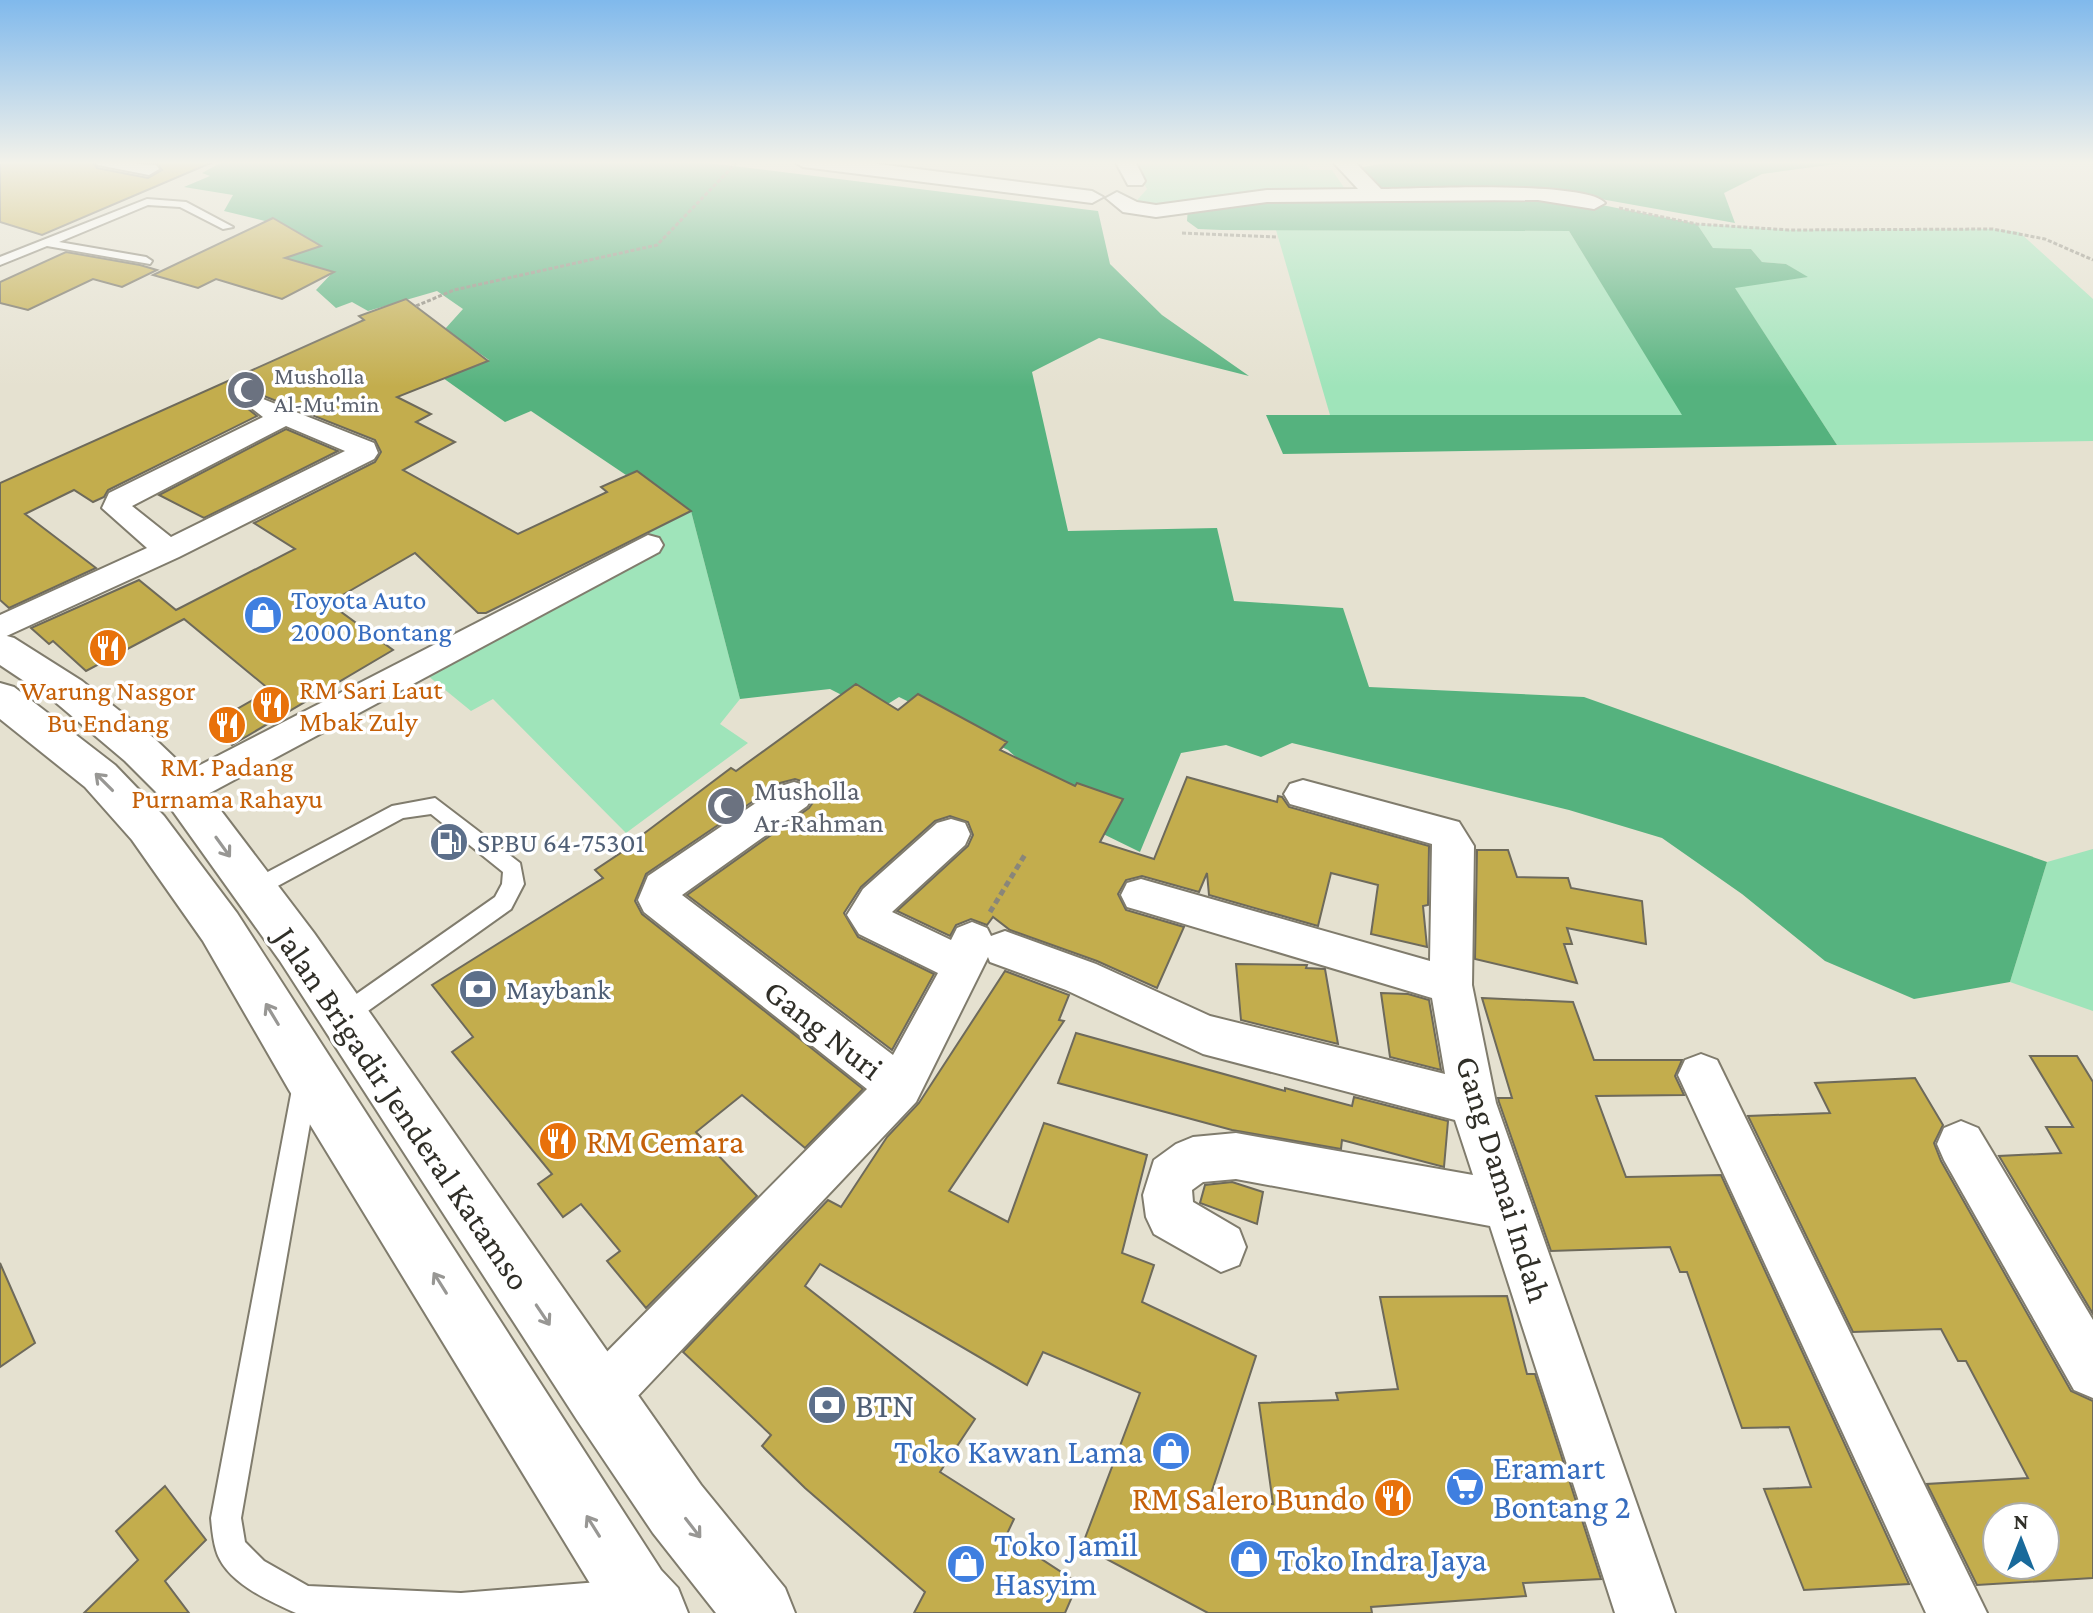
<svg xmlns="http://www.w3.org/2000/svg" width="2093" height="1613" font-family="'Crimson Pro',serif">
  <style>
    .green { fill: #9fe4ba }
    .forest { fill: #55b27e }
    .building { fill: #c3ad4d; stroke: #6e6a5b; stroke-width: 2; fill-rule: evenodd }
    .lines { fill: none; stroke-linecap: round; stroke-linejoin: round }
    .lane-casing { stroke: #807c6d; stroke-width: 4 }
    .street-casing { stroke: #807c6d; stroke-width: 4 }
    .secondary-casing { stroke: #807c6d; stroke-width: 4 }
    .path-far1 { stroke: #89867a; stroke-width: 3; stroke-dasharray: 4 2; stroke-linecap: butt }
    .path { stroke: #89867a; stroke-width: 5; stroke-dasharray: 6 4; stroke-linecap: butt }
    .lane { fill: #fff; fill-rule: evenodd }
    .street { fill: #fff; fill-rule: evenodd }
    .secondary { fill: #fff; fill-rule: evenodd }
    .oneway { stroke: #989794 }
    .labels { text-anchor: middle; stroke-width: 7; stroke-linejoin: round; paint-order: stroke }
    .far-worship-label { font-size: 24px; fill: #5b616d; stroke: #fff; text-anchor: start }
    .shop-label { font-size: 28px; fill: #366cbe; stroke: #fff; text-anchor: start }
    .food-label { font-size: 28px; fill: #c56008; stroke: #fff }
    .worship-label { font-size: 28px; fill: #5b616d; stroke: #fff; text-anchor: start }
    .service-label { font-size: 28px; fill: #4e5e75; stroke: #fff; text-anchor: start }
    .near-street-label { font-size: 34px; fill: #302f28; stroke: #fff }
    .near-food-label { font-size: 34px; fill: #c56008; stroke: #fff; text-anchor: start }
    .near-service-label { font-size: 34px; fill: #4e5e75; stroke: #fff; text-anchor: start }
    .near-shop-label { font-size: 34px; fill: #366cbe; stroke: #fff; text-anchor: start }
  </style>
  <rect width="100%" height="100%" fill="#e5e1d0"/>
  <g class="green">
    <path d="M1132 161H1302L1311 170H1332L1349 195 1131 207 1147 189Z"/>
    <path d="M1697 224 1789 230 1993 229 2019 232 2093 299V441L1837 445 1734 287 1806 277 1786 264 1762 262 1751 249 1713 248Z"/>
    <path d="M1276 230 1569 231 1683 415H1330Z"/>
    <path d="M691 511 740 699 720 724 748 743 626 833 493 699 471 711 422 671 659 545 645 535Z"/>
    <path d="M2093 849V1011L2010 982 2047 862Z"/>
  </g>
  <g class="forest">
    <path d="M224 161H692L1098 211 1110 264 1162 315 1249 376 1099 338 1032 372 1068 531 1217 528 1234 601 1343 608 1369 687 1584 697 2047 862 2010 982 1914 999 1825 961 1742 894 1662 838 1569 810 1292 743 1261 757 1226 745 1181 753 1140 852 1097 831 1008 750 899 697 875 712 830 689 740 699 691 511 637 471 626 475 531 411 505 422 443 378 489 360 445 329 463 309 437 291 368 311 352 302 336 308 316 290 333 272 278 268 265 221 224 211 233 195 184 187 210 176 202 173Z"/>
    <path d="M1396 161H1858L1762 174 1724 193 1735 223 1595 198 1383 190 1358 168Z"/>
    <path d="M1577 200 1697 224 1713 248 1751 249 1762 262 1786 264 1808 277 1735 288 1837 445 1283 454 1266 415H1682L1569 231 1222 230 1198 229 1187 221 1188 207 1213 201Z"/>
  </g>
  <g class="building">
    <path d="M0 161H92L97 168 148 178 162 170 156 162 145 161 213 162 42 235 0 222Z"/>
    <path d="M273 218 321 246 285 258 334 272 282 299 216 279 198 288 153 275Z"/>
    <path d="M66 252 140 265 157 270 122 287 93 279 28 310 0 303V282Z"/>
    <path d="M406 299 488 361 397 397 431 414 416 422 455 442 403 470 518 534 607 492 601 487 637 471 691 511 486 613H478L415 553 329 603 393 650 232 745 209 725 270 690 184 619 86 671 53 641 49 644 31 628 139 580 176 610 295 549 254 523 375 462 381 452 375 440 264 396 252 398 247 408 257 416 108 490 104 497 93 502 74 490 25 514 96 568 9 608 0 600V483L364 320 359 316Z"/>
    <path d="M286 429 338 451 204 518 159 495Z"/>
    <path d="M856 684 898 710 918 694 1007 742 1000 750 1075 786 1077 783 1123 799 1100 842 1154 859 1187 777 1277 802 1278 796 1282 797 1289 807 1429 846 1428 905 1423 906 1427 947 1371 934 1378 885 1331 873 1318 926 1209 895 1207 873 1199 892 1142 876 1126 880 1118 894 1126 910 1184 927 1157 988 1097 961 1010 930 993 917 987 925 971 919 956 925 950 936 897 911 968 846 973 835 968 822 950 816 935 821 861 887 844 913 858 937 934 974 892 1050 687 895 809 808 816 798 808 783 795 779 780 783 646 874 635 901 642 914 863 1089 805 1148 742 1095 696 1132 757 1196 646 1308 607 1261 620 1251 581 1204 563 1217 538 1184 552 1174 452 1052 473 1037 432 985 603 878 595 870 640 840 638 838 731 768 736 771Z"/>
    <path d="M1477 850H1508L1517 877 1568 878 1571 888 1642 901 1646 944 1567 928 1572 944H1564L1577 983 1475 959Z"/>
    <path d="M1236 964 1307 965 1306 968 1325 969 1338 1044 1241 1020Z"/>
    <path d="M1005 971 1069 995 1059 1020 1064 1021 949 1191 1008 1222 1044 1123 1147 1155 1122 1253 1154 1265 1142 1302 1256 1356 1207 1506 1273 1504 1259 1403 1338 1400 1336 1393 1398 1389 1380 1297 1507 1296 1527 1374H1535L1601 1579 1523 1583 1526 1596 1371 1607 1372 1613H1208L1082 1546 1140 1393 1043 1352 1027 1385 820 1264 805 1286 975 1419 940 1472 1014 1519 1006 1536 1078 1583 1065 1613H914L925 1592 805 1488 762 1446 771 1435 683 1352 828 1200 841 1207 887 1137 919 1103Z"/>
    <path d="M1381 993 1408 994 1429 1000 1441 1070 1390 1057Z"/>
    <path d="M1482 998 1573 1002 1594 1060H1682L1675 1076 1684 1095 1596 1096 1626 1177 1721 1175 1909 1584 1804 1590 1764 1489 1811 1487 1789 1427 1742 1428 1687 1272H1680L1670 1247 1551 1251 1499 1102 1498 1098H1512Z"/>
    <path d="M1076 1033 1285 1091V1088L1352 1106 1354 1097 1448 1121 1444 1167 1342 1140 1341 1149 1232 1130 1058 1083Z"/>
    <path d="M2030 1056H2077L2093 1082V1314L1999 1156 2061 1153 2046 1127H2073Z"/>
    <path d="M1915 1078 1943 1125 1934 1143 1941 1161 2071 1391 2093 1401V1578L1977 1585 1927 1484 2028 1478 1966 1361H1958L1941 1329 1853 1332 1748 1116 1830 1113 1815 1083ZM1997 1517H2045V1565H1997Z"/>
    <path d="M1232 1182 1263 1192 1257 1224 1200 1203 1205 1185Z"/>
    <path d="M0 1263 35 1343 0 1367Z"/>
    <path d="M165 1486 206 1540 165 1581 189 1613H84L138 1560 116 1531Z"/>
  </g>
  <g class="lines">
    <defs>
      <g id="lane">
        <path d="M147 199 186 202 233 227 223 229 180 207 148 205 59 242 146 257 152 261 150 264 47 246 0 265V257Z"/>
        <path d="M435 798 520 863 524 884 511 909 351 1023 343 1026 335 1023 331 1016 335 1009 495 897 502 884 503 872 431 814 403 818 261 895 254 898 247 895 243 889 247 883 392 806Z"/>
        <path d="M305 1073 314 1076 317 1084 241 1518 245 1542 264 1561 308 1586 461 1593 624 1580 635 1585 640 1596 635 1607 609 1613H296C269 1601 225 1582 216 1550 213 1540 212 1529 211 1518L293 1084 296 1076Z"/>
      </g>
      <g id="street">
        <path d="M95 161 156 165 159 169 149 175 98 165Z"/>
        <path d="M793 161H854L1092 191 1103 197 1092 203 803 167Z"/>
        <path d="M1115 161H1135L1145 181 1142 185H1128Z"/>
        <path d="M1332 161H1354L1381 189C1417 189 1586 180 1605 203L1594 209 1538 200 1267 202 1156 217 1123 212 1106 198 1117 192 1137 202 1156 205 1267 190 1358 189Z"/>
        <path d="M263 399 374 443 378 453 374 459 179 557 0 639V615L147 548 102 508 109 493 263 417 250 407 253 401ZM286 426 345 451 171 537 132 506Z"/>
        <path d="M648 535 659 538 663 545 659 552 195 801 182 805 169 801 163 791 169 781Z"/>
        <path d="M1303 780 1459 822 1474 846 1472 985 1496 1103 1675 1613H1615L1490 1226 1236 1179 1203 1182 1192 1190 1193 1202 1239 1229 1246 1247 1239 1265 1221 1272 1154 1234 1146 1217 1143 1195 1154 1160 1176 1144 1193 1137 1236 1133 1473 1175 1455 1120 1203 1054 1066 990 990 962 988 957 916 1102 618 1417 599 1425 580 1417 572 1398 580 1379 867 1089 644 912 638 900 648 876 781 786 794 782 807 786 813 796 807 806 682 895 893 1055 938 973 859 934 847 915 863 889 937 823 951 819 965 823 970 834 965 845 892 912 951 940 957 928 972 922 987 928 991 936 1005 931 1096 964 1210 1016 1445 1074 1432 998 1141 911 1127 907 1121 895 1127 883 1141 879 1430 961 1432 844 1290 804 1284 794 1290 784Z"/>
        <path d="M1701 1054 1717 1060 1987 1613H1926L1678 1075 1685 1060Z"/>
        <path d="M1961 1121 1978 1128 2093 1320V1398L2074 1390 1944 1160 1937 1144 1944 1128Z"/>
      </g>
      <g id="secondary">
        <path d="M0 634 14 638 82 681 155 739 197 779 314 933 701 1485 785 1588 795 1613H716L653 1533 577 1420 280 961 167 803 125 761 54 701 0 665Z"/>
        <path d="M0 683 14 687 115 765 164 816 237 913 661 1570 678 1588 688 1613H608L289 1090 203 941 132 840 85 787 0 719Z"/>
      </g>
    </defs>
    <use href="#lane" class="lane-casing"/>
    <use href="#street" class="street-casing"/>
    <use href="#secondary" class="secondary-casing"/>
    <g class="path-far1">
      <path d="M1619 208 1697 224 1789 230 1993 229 2045 239 2093 260"/>
      <path d="M1182 233 1278 237"/>
      <path d="M416 306 454 290 657 245 738 161"/>
    </g>
    <path class="path" d="M990 912 1026 853"/>
    <use href="#lane" class="lane"/>
    <use href="#street" class="street"/>
    <use href="#secondary" class="secondary"/>
  </g>
  <defs><path id="oneway-shaft" d="M-6 0H5M1.5-3L5.5 0L1.5 3" fill="none" stroke-width="1.6" stroke-linecap="round" stroke-linejoin="round" transform="scale(2)"/></defs>
  <g class="oneway">
    <use href="#oneway-shaft" transform="translate(104 782) rotate(-135)"/>
    <use href="#oneway-shaft" transform="translate(223 847) rotate(54)"/>
    <use href="#oneway-shaft" transform="translate(272 1014) rotate(-121)"/>
    <use href="#oneway-shaft" transform="translate(440 1283) rotate(-122)"/>
    <use href="#oneway-shaft" transform="translate(543 1315) rotate(56)"/>
    <use href="#oneway-shaft" transform="translate(593 1526) rotate(-122)"/>
    <use href="#oneway-shaft" transform="translate(693 1528) rotate(52)"/>
  </g>
  <linearGradient id="sky" x2="0" y2="1"><stop stop-color="#80b9ec"/><stop offset="0.42" stop-color="#f3f2ea"/><stop offset="1" stop-color="#f3f2ea" stop-opacity="0"/></linearGradient>
  <rect width="2093" height="387" fill="url(#sky)"/>
  <defs>
    <symbol id="mosque-disc" viewBox="-11 -11 22 22"><circle r="9.5" fill="#6b7280" stroke="#fff"/><path d="M3.5-4.9A6 6 0 1 0 3.5 4.9A5 5 0 1 1 3.5-4.9Z" fill="#fff"/></symbol>
    <symbol id="shop-disc" viewBox="-11 -11 22 22"><circle r="9.5" fill="#3f7fe0" stroke="#fff"/><path d="M-5-2.5h2.3a2.7 3.5 0 0 1 5.4 0H5L5.5 6h-11ZM-1.5-2.5h3a1.5 2.3 0 0 0-3 0Z" fill="#fff"/></symbol>
    <symbol id="restaurant-disc" viewBox="-11 -11 22 22"><circle r="9.5" fill="#e8710a" stroke="#fff"/><path d="M-5-6h1v4h1v-4h1v4h1v-4h1v5L-1.5 .5V6h-2V.5L-5-1ZM5-6V6H3V1.5H1.5Q1.5-4 5-6Z" fill="#fff"/></symbol>
    <symbol id="fuel-disc" viewBox="-11 -11 22 22"><circle r="9.5" fill="#5c6f8a" stroke="#fff"/><path d="M-5.5-6h7V0h2V4h1.3V-2.5L3-4.5l.8-.8L6-3V5H2.5V1h-1V6h-7ZM-4.2-4.7v3.2H.2V-4.7Z" fill="#fff"/></symbol>
    <symbol id="bank-disc" viewBox="-11 -11 22 22"><circle r="9.5" fill="#5c6f8a" stroke="#fff"/><path d="M-6-4H6V4H-6ZM0-2.3a2.3 2.3 0 1 0 0 4.6a2.3 2.3 0 1 0 0-4.6Z" fill="#fff"/></symbol>
    <symbol id="supermarket-disc" viewBox="-11 -11 22 22"><circle r="9.5" fill="#3f7fe0" stroke="#fff"/><path d="M-6-5.5h2.5l.6 2H6L4.5 2H-2.5L-4.4-4H-6ZM-1.5 3.2a1.3 1.3 0 1 0 .1 0ZM3 3.2a1.3 1.3 0 1 0 .1 0Z" fill="#fff"/></symbol>
  </defs>
  <g fill-rule="evenodd">
    <use href="#mosque-disc" x="224" y="368" width="44" height="44"/>
    <use href="#shop-disc" x="241" y="593" width="44" height="44"/>
    <use href="#restaurant-disc" x="86" y="626" width="44" height="44"/>
    <use href="#restaurant-disc" x="249" y="683" width="44" height="44"/>
    <use href="#restaurant-disc" x="205" y="703" width="44" height="44"/>
    <use href="#mosque-disc" x="704" y="784" width="44" height="44"/>
    <use href="#fuel-disc" x="427" y="820" width="44" height="44"/>
    <use href="#bank-disc" x="456" y="967" width="44" height="44"/>
    <use href="#restaurant-disc" x="536" y="1119" width="44" height="44"/>
    <use href="#bank-disc" x="805" y="1383" width="44" height="44"/>
    <use href="#shop-disc" x="1149" y="1429" width="44" height="44"/>
    <use href="#supermarket-disc" x="1443" y="1465" width="44" height="44"/>
    <use href="#restaurant-disc" x="1371" y="1476" width="44" height="44"/>
    <use href="#shop-disc" x="1227" y="1537" width="44" height="44"/>
    <use href="#shop-disc" x="944" y="1542" width="44" height="44"/>
  </g>
  <g class="labels">
    <g class="far-worship-label">
      <text x="274" y="384">Musholla<tspan x="274" dy="28">Al-Mu'min</tspan></text>
    </g>
    <g class="shop-label">
      <text x="291" y="609">Toyota Auto<tspan x="291" dy="32">2000 Bontang</tspan></text>
    </g>
    <g class="food-label">
      <text x="299" y="699" text-anchor="start">RM Sari Laut<tspan x="299" dy="32">Mbak Zuly</tspan></text>
      <text x="108" y="700">Warung Nasgor<tspan x="108" dy="32">Bu Endang</tspan></text>
      <text x="227" y="776">RM. Padang<tspan x="227" dy="32">Purnama Rahayu</tspan></text>
    </g>
    <g class="worship-label">
      <text x="754" y="800">Musholla<tspan x="754" dy="32">Ar-Rahman</tspan></text>
    </g>
    <g class="service-label">
      <text x="477" y="852">SPBU 64-75301</text>
      <text x="506" y="999">Maybank</text>
    </g>
    <g class="near-street-label">
      <text transform="translate(824 1029) rotate(38)" y="12">Gang Nuri</text>
      <text transform="translate(403 1108) rotate(56)" y="12">Jalan Brigadir Jenderal Katamso</text>
      <text transform="translate(1504 1179) rotate(73)" y="12">Gang Damai Indah</text>
    </g>
    <g class="near-food-label">
      <text x="586" y="1153">RM Cemara</text>
      <text x="1365" y="1510" text-anchor="end">RM Salero Bundo</text>
    </g>
    <g class="near-service-label">
      <text x="855" y="1417">BTN</text>
    </g>
    <g class="near-shop-label">
      <text x="1143" y="1463" text-anchor="end">Toko Kawan Lama</text>
      <text x="1493" y="1479">Eramart<tspan x="1493" dy="39">Bontang 2</tspan></text>
      <text x="994" y="1556">Toko Jamil<tspan x="994" dy="39">Hasyim</tspan></text>
      <text x="1277" y="1571">Toko Indra Jaya</text>
    </g>
  </g>
  <g transform="translate(2021 1541)"><circle r="38" fill="#ffffff" stroke="#acaca9" stroke-width="2"/>
  <path d="M0-6L14 30L0 20L-14 30Z" fill="#196a9b"/>
  <text y="-12" font-size="22" font-weight="bold" text-anchor="middle" fill="#302f28">N</text>
  </g>
</svg>
